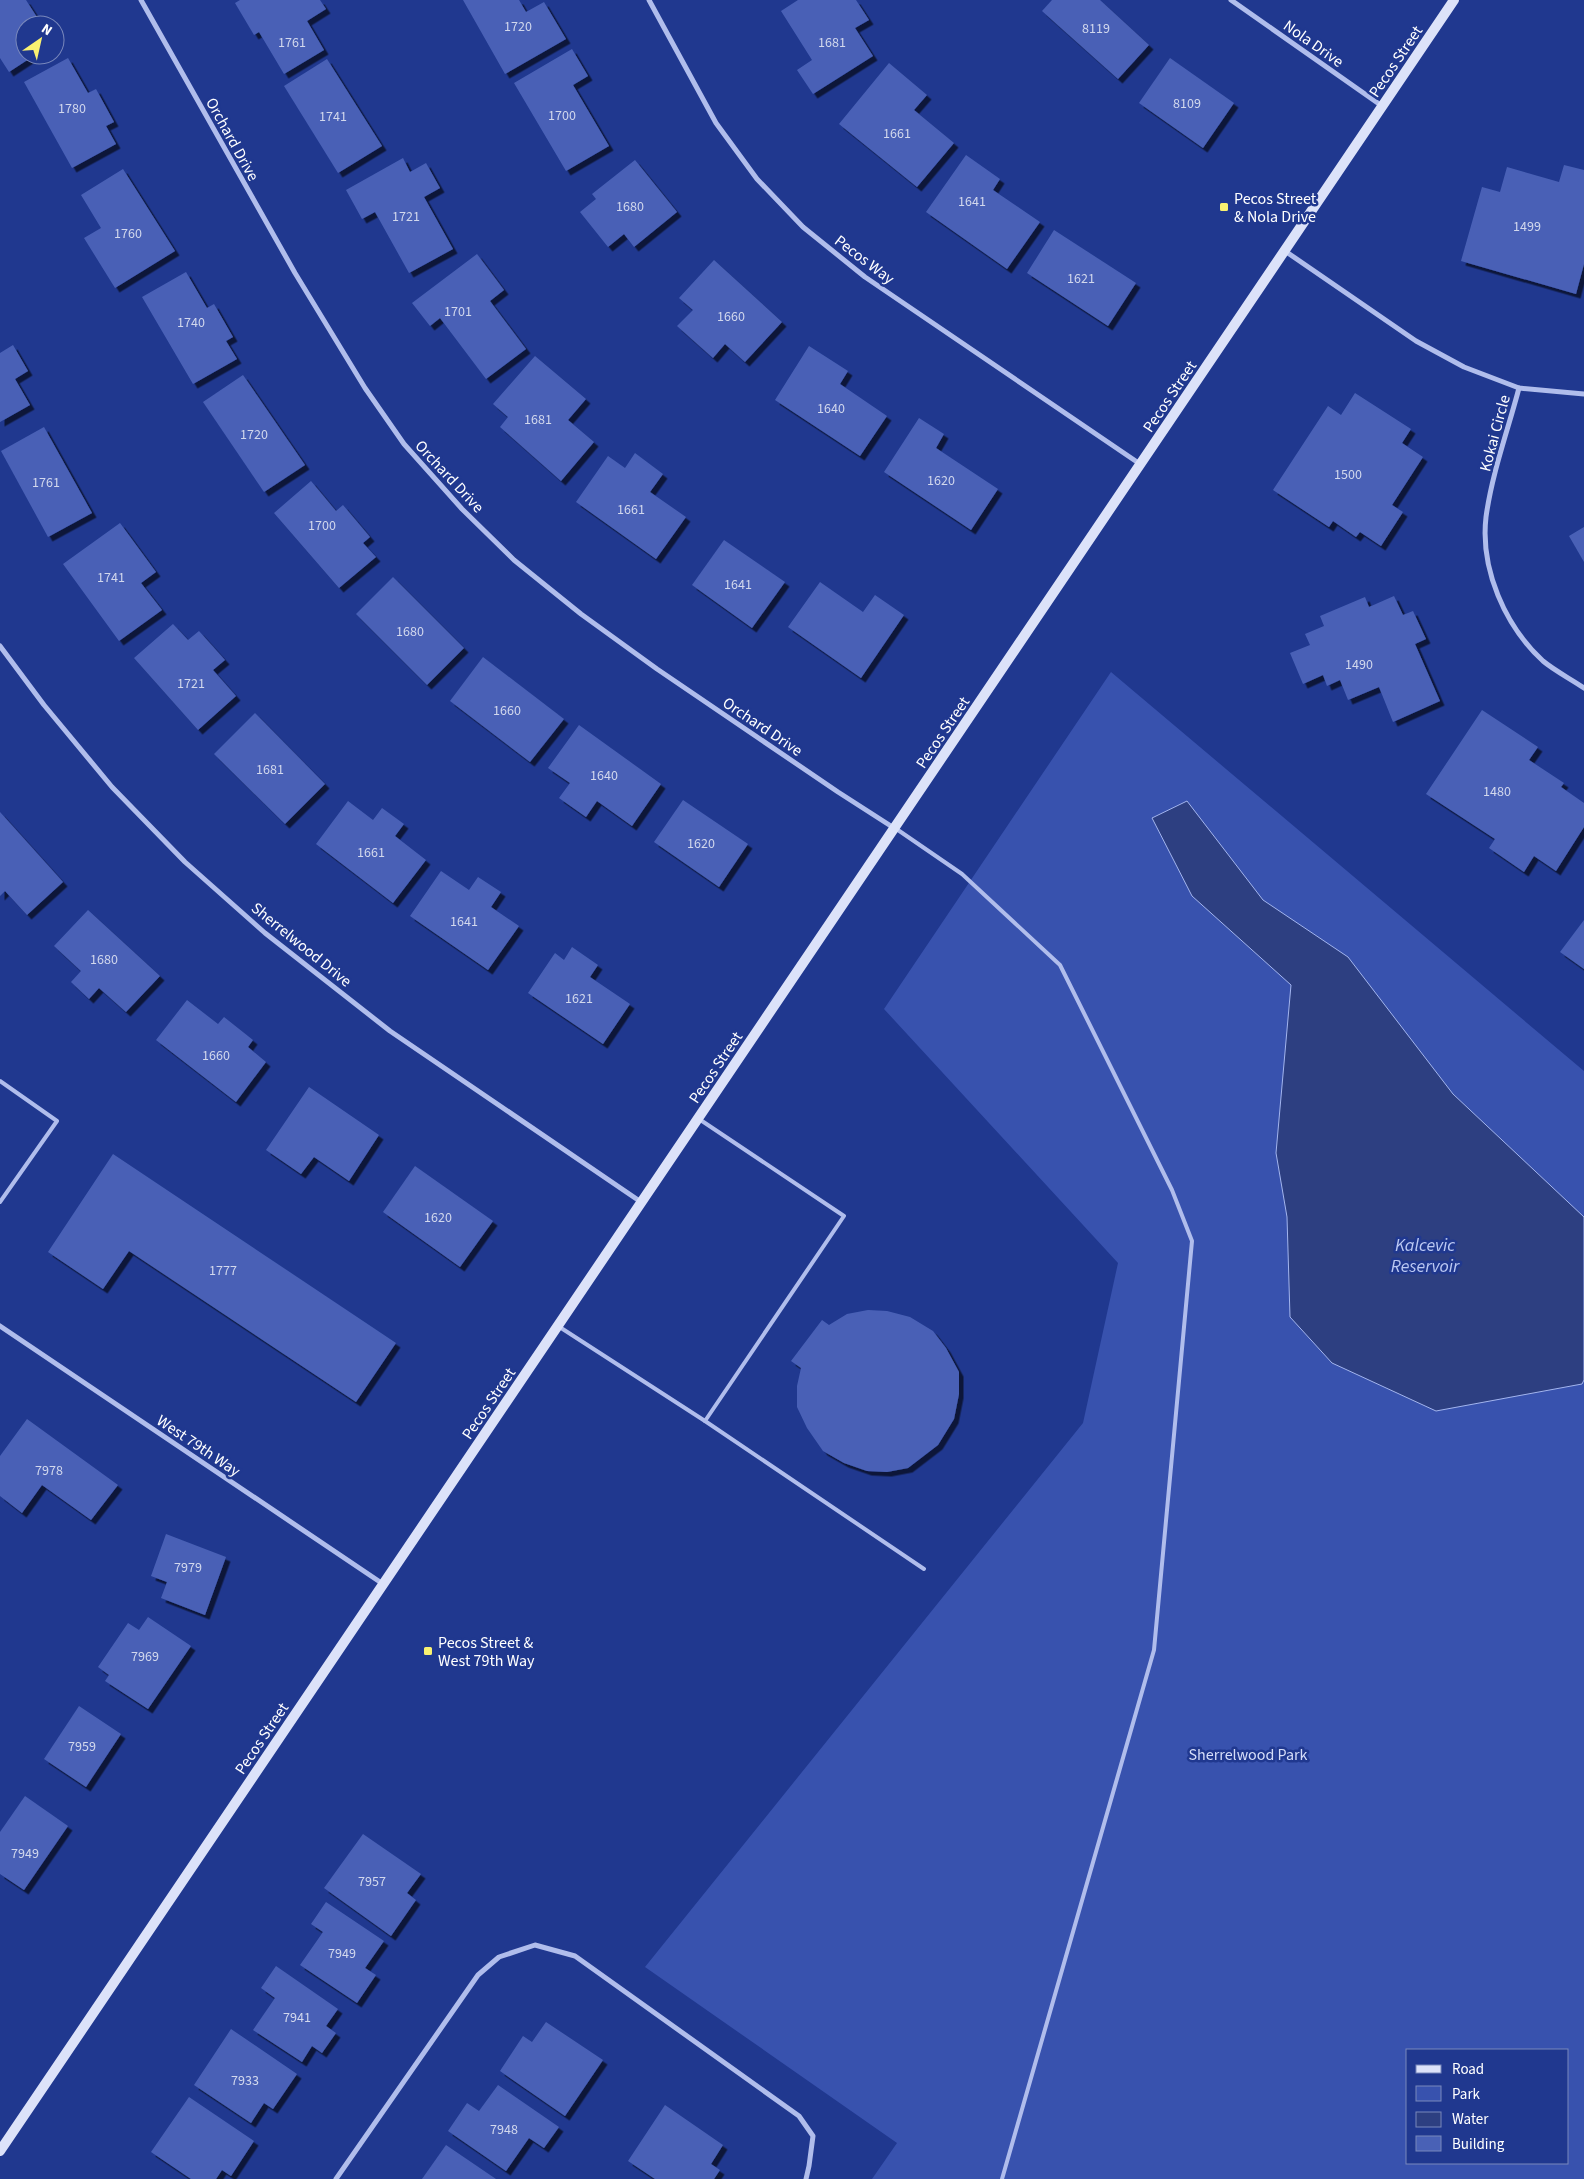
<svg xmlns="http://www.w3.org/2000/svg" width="1584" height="2179" font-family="'Source Sans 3',sans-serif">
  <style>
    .green { fill: #3852ae; fill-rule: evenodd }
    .water { fill: #2d3f81; stroke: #a3b5ee }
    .building { fill: #4961b6; filter: url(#shadow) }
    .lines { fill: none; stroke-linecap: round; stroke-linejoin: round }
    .service { stroke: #b0bdec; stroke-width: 4 }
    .minor { stroke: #b0bdec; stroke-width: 5 }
    .secondary { stroke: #dce2f9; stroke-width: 10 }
    .poi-dot { fill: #f9f171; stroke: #20388f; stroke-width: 2 }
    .labels { text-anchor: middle; stroke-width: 5; stroke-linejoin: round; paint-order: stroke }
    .number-label { font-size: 14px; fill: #d2d8ed }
    .street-label { font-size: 16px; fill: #fff; stroke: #20388f }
    .poi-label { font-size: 16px; fill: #fff; stroke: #20388f; text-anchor: start }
    .park-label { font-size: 16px; fill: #d5ddf9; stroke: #20388f }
    .water-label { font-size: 18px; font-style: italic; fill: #bcc9f3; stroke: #20388f }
  </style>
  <defs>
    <filter id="shadow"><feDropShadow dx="4.5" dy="4.5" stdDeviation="0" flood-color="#0009"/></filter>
  </defs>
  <rect width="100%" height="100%" fill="#20388f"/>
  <path class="green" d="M1111 672 1584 1071V2179H872L897 2143 645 1967 1083 1423 1118 1263 884 1009ZM1408 2050H1568V2163H1408Z"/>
  <path class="water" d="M1187 801 1263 900 1348 957 1453 1094 1584 1217V1380L1582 1384 1436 1411 1332 1363 1290 1317 1287 1217 1276 1153 1291 985 1192 896 1152 818Z"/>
  <g class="building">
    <path d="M0 0H26L42 25H25V55H35L9 72 0 58Z"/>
    <path d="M240 0H320L326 9 307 21 324 50 284 74 259 32 254 35 235 3Z"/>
    <path d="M463 0H519L526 12 544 2 566 39 505 74Z"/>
    <path d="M798 0H856L869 20 855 28 873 56 813 94 797 70 812 60 781 11Z"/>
    <path d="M1052 0H1100L1149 45 1118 79 1042 11Z"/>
    <path d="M572 49 588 76 573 85 609 146 566 171 514 83Z"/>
    <path d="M68 58 88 93 96 89 114 122 106 126 116 144 72 168 24 82Z"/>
    <path d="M1170 58 1234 103 1203 148 1139 103Z"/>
    <path d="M327 59 382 146 338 173 284 86Z"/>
    <path d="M889 63 927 95 914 110 954 143 917 187 839 124Z"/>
    <path d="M966 155 1000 179 993 190 1040 222 1007 269 926 212Z"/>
    <path d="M403 158 410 172 426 163 440 188 424 197 453 249 409 273 375 212 362 219 346 190Z"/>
    <path d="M635 160 677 212 634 247 624 234 608 247 580 212 596 199 592 194Z"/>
    <path d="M1564 165 1584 170V264L1576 294 1461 261 1482 187 1500 192 1507 167 1559 182Z"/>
    <path d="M123 169 175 251 115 288 84 238 101 228 81 195Z"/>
    <path d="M1054 230 1136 283 1108 326 1027 273Z"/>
    <path d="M477 254 504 290 490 301 526 349 486 379 440 318 430 326 412 303Z"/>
    <path d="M714 260 782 322 745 362 725 344 713 358 677 326 693 310 679 298Z"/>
    <path d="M186 272 207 308 214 304 233 337 226 341 237 359 193 384 142 297Z"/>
    <path d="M13 345 28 371 15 379 30 405 0 422V353Z"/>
    <path d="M809 346 848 371 840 384 887 416 860 456 775 400Z"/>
    <path d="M535 356 586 399 568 420 594 442 561 481 500 427 508 417 493 404Z"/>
    <path d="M243 375 305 465 264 492 203 402Z"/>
    <path d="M1355 393 1411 429 1402 443 1423 457 1392 505 1403 512 1381 546 1360 532 1356 537 1333 521 1329 527 1273 490 1328 406 1341 415Z"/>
    <path d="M919 418 944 434 936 448 998 489 971 530 884 472Z"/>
    <path d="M44 427 92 513 48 537 1 451Z"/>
    <path d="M635 453 663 474 650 492 686 517 656 559 576 502 608 456 625 468Z"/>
    <path d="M311 481 336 511 343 505 370 537 363 543 376 557 339 588 274 513Z"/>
    <path d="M120 523 156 572 141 583 162 610 119 641 63 564Z"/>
    <path d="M1584 527V562L1569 536Z"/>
    <path d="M724 540 785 582 752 628 692 585Z"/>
    <path d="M393 577 464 648 427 685 356 614Z"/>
    <path d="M820 582 863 612 875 595 904 615 861 678 788 627Z"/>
    <path d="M1394 596 1403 615 1413 611 1426 639 1415 644 1440 701 1393 722 1379 687 1348 700 1340 680 1327 686 1323 675 1303 684 1290 653 1310 645 1305 634 1324 626 1320 616 1365 597 1369 607Z"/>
    <path d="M173 624 188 640 199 631 225 660 213 670 236 696 198 730 134 658Z"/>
    <path d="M483 657 564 719 530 762 450 701Z"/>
    <path d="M1482 710 1538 747 1529 760 1564 783 1561 787 1584 803V827L1556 871 1534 856 1524 872 1489 848 1495 839 1426 794Z"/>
    <path d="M255 713 325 784 285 824 214 754Z"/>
    <path d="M579 725 661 784 632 826 597 801 586 817 559 798 570 783 548 768Z"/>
    <path d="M683 800 748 844 719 887 654 842Z"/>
    <path d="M348 801 373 820 382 808 404 824 395 836 426 860 393 903 316 844Z"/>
    <path d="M0 812 63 882 27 915 5 891 0 896Z"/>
    <path d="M441 871 469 890 478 877 501 892 491 907 519 926 488 970 410 916Z"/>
    <path d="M88 910 160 976 126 1012 99 988 89 999 71 982 81 971 54 946Z"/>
    <path d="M1584 920V969L1560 952Z"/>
    <path d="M572 947 598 965 590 977 630 1004 603 1044 528 993 555 953 564 960Z"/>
    <path d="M187 1000 218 1024 224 1017 253 1040 248 1047 266 1062 236 1102 156 1040Z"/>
    <path d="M309 1087 379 1135 349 1181 314 1157 301 1174 266 1150Z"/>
    <path d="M113 1154 396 1343 356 1402 129 1251 103 1289 48 1252Z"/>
    <path d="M415 1166 493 1221 460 1267 383 1212Z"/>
    <path d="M868 1310 887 1311 910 1317 933 1331 946 1348 959 1372V1394L954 1419 938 1445 908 1468 887 1472 867 1471 844 1463 823 1451 807 1428 797 1407V1386L801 1368 791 1361 822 1320 829 1325 847 1314Z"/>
    <path d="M27 1419 118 1485 91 1520 42 1485 22 1513 0 1496V1456Z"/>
    <path d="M166 1534 226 1557 205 1615 161 1598 167 1582 151 1576Z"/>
    <path d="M148 1617 191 1646 148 1709 105 1681 109 1675 98 1667 128 1623 139 1630Z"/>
    <path d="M79 1706 121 1734 86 1787 44 1759Z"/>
    <path d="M25 1796 68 1826 24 1890 0 1874V1832Z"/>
    <path d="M363 1834 421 1874 407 1893 416 1900 391 1936 324 1888Z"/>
    <path d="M326 1902 384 1941 365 1968 376 1975 357 2003 300 1965 323 1932 311 1924Z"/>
    <path d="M276 1966 338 2009 326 2026 336 2033 322 2053 312 2046 302 2062 253 2030 275 1998 261 1988Z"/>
    <path d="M546 2022 603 2060 565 2116 500 2071 523 2036 532 2042Z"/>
    <path d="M231 2029 297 2074 273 2109 264 2103 251 2123 194 2085Z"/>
    <path d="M498 2085 559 2127 544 2148 529 2138 506 2171 448 2131 467 2103 479 2111Z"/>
    <path d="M189 2097 254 2141 231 2176 222 2170 216 2179H191L151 2152Z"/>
    <path d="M665 2105 723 2145 711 2164 720 2170 714 2179H655L628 2161Z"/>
    <path d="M446 2145 496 2179H422Z"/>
  </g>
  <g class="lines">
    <g class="service">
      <path d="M895 828 962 874 1060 965 1172 1190 1192 1241 1154 1650 1002 2179"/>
      <path d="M0 1081 57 1121 0 1202"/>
      <path d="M558 1326 705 1421 844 1216 699 1119"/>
      <path d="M705 1421 924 1569"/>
    </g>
    <g class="minor">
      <path d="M141 0 295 273 365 388 404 444 462 509 514 560 581 614 657 669 838 792 894 828"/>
      <path d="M649 0 716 123 757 179 803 227 865 277 1140 464"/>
      <path d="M1231 0 1382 106"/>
      <path d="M1285 251 1416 341 1464 367 1519 388 1584 394"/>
      <path d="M1519 388C1508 430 1492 473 1486 517 1480 569 1505 626 1543 661 1555 671 1571 679 1584 688"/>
      <path d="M0 646 44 705 112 787 185 862 265 933 390 1031 641 1202"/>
      <path d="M0 1326 383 1584"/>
      <path d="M336 2179 478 1975 499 1957 535 1945 575 1956 799 2116 813 2136 809 2166 806 2179"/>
    </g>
    <path class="secondary" d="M0 2151 1454 0"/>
  </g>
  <g class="poi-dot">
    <rect x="1219" y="202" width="10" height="10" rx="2.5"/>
    <rect x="423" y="1646" width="10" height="10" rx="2.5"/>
  </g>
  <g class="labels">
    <g class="number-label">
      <text x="518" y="31">1720</text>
      <text x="1096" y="33">8119</text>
      <text x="292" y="47">1761</text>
      <text x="832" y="47">1681</text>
      <text x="1187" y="108">8109</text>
      <text x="72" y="113">1780</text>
      <text x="562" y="120">1700</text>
      <text x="333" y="121">1741</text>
      <text x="897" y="138">1661</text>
      <text x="972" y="206">1641</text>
      <text x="630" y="211">1680</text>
      <text x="406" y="221">1721</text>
      <text x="1527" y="231">1499</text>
      <text x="128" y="238">1760</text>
      <text x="1081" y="283">1621</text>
      <text x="458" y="316">1701</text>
      <text x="731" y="321">1660</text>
      <text x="191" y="327">1740</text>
      <text x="831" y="413">1640</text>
      <text x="538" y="424">1681</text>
      <text x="254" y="439">1720</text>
      <text x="1348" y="479">1500</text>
      <text x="941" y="485">1620</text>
      <text x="46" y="487">1761</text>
      <text x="631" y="514">1661</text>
      <text x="322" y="530">1700</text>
      <text x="111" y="582">1741</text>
      <text x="738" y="589">1641</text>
      <text x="410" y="636">1680</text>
      <text x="1359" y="669">1490</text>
      <text x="191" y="688">1721</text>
      <text x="507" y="715">1660</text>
      <text x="270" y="774">1681</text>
      <text x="604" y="780">1640</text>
      <text x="1497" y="796">1480</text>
      <text x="701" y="848">1620</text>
      <text x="371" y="857">1661</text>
      <text x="464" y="926">1641</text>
      <text x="104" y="964">1680</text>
      <text x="579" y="1003">1621</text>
      <text x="216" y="1060">1660</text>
      <text x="438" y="1222">1620</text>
      <text x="223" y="1275">1777</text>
      <text x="49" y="1475">7978</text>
      <text x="188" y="1572">7979</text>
      <text x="145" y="1661">7969</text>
      <text x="82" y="1751">7959</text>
      <text x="25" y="1858">7949</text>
      <text x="372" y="1886">7957</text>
      <text x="342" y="1958">7949</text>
      <text x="297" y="2022">7941</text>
      <text x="245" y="2085">7933</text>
      <text x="504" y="2134">7948</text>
    </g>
    <g class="street-label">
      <text transform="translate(1314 43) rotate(35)" y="6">Nola Drive</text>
      <text transform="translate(1395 61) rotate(-56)" y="6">Pecos Street</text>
      <text transform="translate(233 139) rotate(61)" y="6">Orchard Drive</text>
      <text transform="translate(865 259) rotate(37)" y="6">Pecos Way</text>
      <text transform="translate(1169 396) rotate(-56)" y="6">Pecos Street</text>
      <text transform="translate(1494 433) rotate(-75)" y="6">Kokai Circle</text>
      <text transform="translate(450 476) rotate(47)" y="6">Orchard Drive</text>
      <text transform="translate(763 726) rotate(34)" y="6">Orchard Drive</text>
      <text transform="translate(942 732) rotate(-56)" y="6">Pecos Street</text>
      <text transform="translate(302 944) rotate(39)" y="6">Sherrelwood Drive</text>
      <text transform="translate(715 1067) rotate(-56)" y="6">Pecos Street</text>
      <text transform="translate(488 1403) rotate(-56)" y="6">Pecos Street</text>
      <text transform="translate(199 1445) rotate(34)" y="6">West 79th Way</text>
      <text transform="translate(261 1738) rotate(-56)" y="6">Pecos Street</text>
    </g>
    <g class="poi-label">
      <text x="1234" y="204">Pecos Street<tspan x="1234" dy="18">&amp; Nola Drive</tspan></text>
      <text x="438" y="1648">Pecos Street &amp;<tspan x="438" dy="18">West 79th Way</tspan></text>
    </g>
    <g class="park-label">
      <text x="1248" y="1760">Sherrelwood Park</text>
    </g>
    <g class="water-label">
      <text x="1425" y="1251">Kalcevic<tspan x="1425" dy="21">Reservoir</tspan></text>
    </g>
  </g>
  <rect x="1406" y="2049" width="162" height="115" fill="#20388f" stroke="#7988bc"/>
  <rect x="1416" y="2065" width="25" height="8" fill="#dce2f9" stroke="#7988bc"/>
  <text x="1452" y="2074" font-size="15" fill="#ffffff">Road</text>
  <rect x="1416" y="2086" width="25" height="15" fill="#3852ae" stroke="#7988bc"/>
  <text x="1452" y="2099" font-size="15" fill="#ffffff">Park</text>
  <rect x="1416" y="2112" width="25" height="15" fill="#2d3f81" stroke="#7988bc"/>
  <text x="1452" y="2124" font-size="15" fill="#ffffff">Water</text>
  <rect x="1416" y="2136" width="25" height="15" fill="#4961b6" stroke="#7988bc"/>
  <text x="1452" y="2149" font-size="15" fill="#ffffff">Building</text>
  <g transform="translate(40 40) rotate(34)"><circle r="24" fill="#20388f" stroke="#7988bc"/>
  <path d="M0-4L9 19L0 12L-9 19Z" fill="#f9f171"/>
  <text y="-8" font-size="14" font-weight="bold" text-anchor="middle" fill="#ffffff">N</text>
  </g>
</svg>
